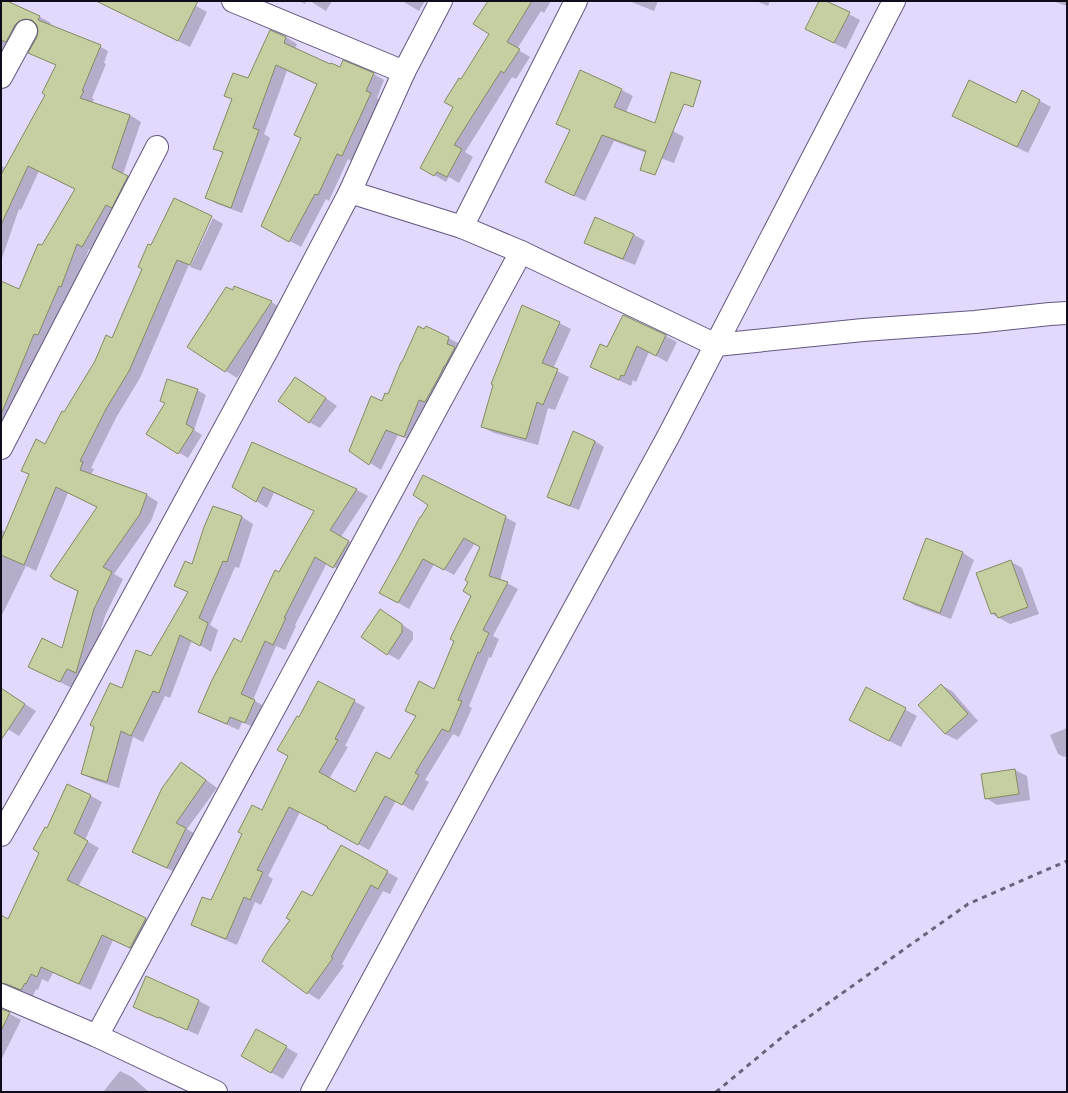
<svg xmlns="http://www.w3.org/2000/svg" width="1068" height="1093" font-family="'IBM Plex Serif',serif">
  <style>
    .shadow { fill: #0003 }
    .building { fill: #c5cfa2; stroke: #838c61 }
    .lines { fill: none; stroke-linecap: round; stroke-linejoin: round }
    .minor-casing { stroke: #63577e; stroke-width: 24 }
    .minor { stroke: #fff; stroke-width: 22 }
    .rail { stroke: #6b647c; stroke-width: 3; stroke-dasharray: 5 5; stroke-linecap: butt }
  </style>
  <rect width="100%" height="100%" fill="#e3d9fd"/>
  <g class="shadow">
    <path d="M1 1H4L40 17 51 23 50 26 97 45 108 51 104 63 106 64 92 98 94 99 92 103 130 115 141 122 123 174 139 183 93 252 89 249 72 292 49 341 45 339 23 393 1 437V282L19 291 42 247 76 190 39 171 21 210 19 209 1 261V166L6 168 61 66 40 57V58L30 52 38 37 39 30 38 24 30 27 1 77Z"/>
    <path d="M118 1H187L207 12 190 47 115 10Z"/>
    <path d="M299 1H307L305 4Z"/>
    <path d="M310 1H332L326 11Z"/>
    <path d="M402 1H425L419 11Z"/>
    <path d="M489 1H551L544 13 541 11 517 49 530 57 516 79 512 77 465 152 473 157 459 183 449 177 446 182 421 167 454 107 461 80 491 34Z"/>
    <path d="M629 1H658L654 11Z"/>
    <path d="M756 1H770L768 6Z"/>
    <path d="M820 1H824L860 20 846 49 806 29Z"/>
    <path d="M1054 1H1067V6L1055 2Z"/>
    <path d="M286 37 297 44 295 49 341 69 374 74 384 80 377 98 382 101 353 162 348 159 329 201 326 199 301 247 273 232 318 85 287 71 264 134 270 138 242 213 217 204 206 197 224 154 215 148 233 100 226 96 248 79Z"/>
    <path d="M622 90 633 96 626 112 673 131 684 137 674 163 614 141 585 201 558 188 546 182 571 130 558 123Z"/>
    <path d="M1023 92 1051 107 1028 153 965 122 1017 105Z"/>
    <path d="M211 217 187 269 140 378 117 416 91 468 94 469 91 475 147 495 158 502 151 521 114 574 123 579 105 616 87 679 78 674 72 688 41 673 62 649 79 592 54 579 98 508 68 493 36 571 26 566 3 613 1 616V533L2 530 6 532 30 474 22 470 45 445 113 339 152 247Z"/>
    <path d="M213 218 223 224 201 271 190 267Z"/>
    <path d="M633 234 645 241 635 265 596 249 585 243Z"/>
    <path d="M271 302 282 308 237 378 188 347Z"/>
    <path d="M623 316 666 336 677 342 667 362 649 352 636 382 633 380 631 386 603 373 591 367 607 348Z"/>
    <path d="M559 323 571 329 553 369 569 377 555 410 548 408 538 445 494 433 482 427Z"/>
    <path d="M426 327 460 344 416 443 398 435 381 470 351 451 383 402 389 396 402 363Z"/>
    <path d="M307 385 337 406 320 428 309 422Z"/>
    <path d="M197 390 206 395 194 430 202 435 188 458 147 434Z"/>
    <path d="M595 441 604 447 579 510 558 502 549 496Z"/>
    <path d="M253 444 357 490 368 496 341 537 360 548 345 573 327 563 295 625 296 626 285 650 276 646 253 700 266 707 257 729 242 722 239 730 211 718 199 712 242 644 279 573 315 511 274 493 267 508 256 501Z"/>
    <path d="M214 507 242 517 253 524 239 568 235 567 210 625 218 630 211 652 192 640 170 698 165 696 143 742 133 737 119 788 94 780 82 774 122 690 151 657 189 593 175 585 192 565Z"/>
    <path d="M505 517 516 523 500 581 507 583 518 589 493 636 499 639 491 658 489 657 469 706 472 708 459 737 453 734 425 780 429 782 413 811 396 801 369 850 300 812 268 876 273 879 261 905 255 902 237 945 202 930 192 924 212 902 262 812 289 756 299 719 318 682 365 707 345 746 348 747 329 779 355 793 390 761 417 717 406 711 435 690 472 595 469 582 481 546 475 543 454 575 434 564 409 609 380 592 399 559Z"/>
    <path d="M963 553 974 560 951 619 916 606 904 599Z"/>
    <path d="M1010 561 1022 568 1039 614 1010 624 992 614Z"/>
    <path d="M391 617 413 632V639L399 660 388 654Z"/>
    <path d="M941 685 952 691 978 721 957 740 945 734Z"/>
    <path d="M1 689 36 711 19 736 1 725Z"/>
    <path d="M867 689 917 716 901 747 862 727Z"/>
    <path d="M1067 728V756L1064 757 1058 754 1050 735Z"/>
    <path d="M181 763 193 770 217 788 187 829 197 835 179 874 144 858 133 851Z"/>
    <path d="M1015 770 1027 776 1030 800 997 805 986 798Z"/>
    <path d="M67 785 91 796 102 802 85 840 99 848 78 887 146 919 157 926 142 954 113 940 91 990 53 973 48 982 42 979 38 990 36 989 33 996 18 989H11L1 996V916L9 920 40 852 48 829Z"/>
    <path d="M341 846 398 878 390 894 383 891 342 964 344 966 319 1000 308 993 312 898Z"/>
    <path d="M147 978 199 1001 210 1007 198 1035 170 1022V1023L146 1013 134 1006Z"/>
    <path d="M1 1009 21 1020 1 1060Z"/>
    <path d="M257 1030 298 1054 283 1079 242 1056Z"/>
    <path d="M120 1071 132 1077 149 1092H103Z"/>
  </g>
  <g class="building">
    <path d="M1 1H7L40 16 38 20 101 45 82 91H84L80 98 130 115 112 168 128 176 112 208 106 205 82 247 77 244 61 287 59 286 38 335 34 334 2 412H1V281L19 289 38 244 42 245 75 189 28 166 1 225V175L45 95 42 93 56 65 28 53 37 37 38 31 37 25 32 20 25 19 19 21 15 25 6 42 1 40Z"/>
    <path d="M96 1H198L178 41Z"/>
    <path d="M488 1H532L507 42 520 49 504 73 501 71 454 145 462 149 447 177 437 172 434 176 420 168 453 107 444 102 459 78 461 79 489 34 473 24Z"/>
    <path d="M819 1H826L850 12 834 43 805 29Z"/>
    <path d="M270 30 286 37 284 43 330 64 331 63 340 67 343 60 374 73 366 91 371 93 342 156 337 154 318 195 315 194 289 242 261 226 301 138 294 135 317 84 276 65 253 128 259 130 231 208 205 198 223 152 213 149 232 99 224 96 233 73 248 78Z"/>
    <path d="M580 70 622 89 614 107 655 123 671 72 701 81 693 107 684 104 655 175 640 170 646 151 602 135 574 196 545 182 570 130 556 124Z"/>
    <path d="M969 80 1016 103 1022 90 1040 100 1017 147 952 116Z"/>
    <path d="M174 198 212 216 190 265 177 260 129 371 106 409 80 461 83 462 80 470 147 494 140 514 103 567 112 572 94 609 76 673 67 669 60 682 28 667 42 638 62 648 78 591 53 579V578L50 576 97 507 56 487 24 565 1 555V541L29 474 21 471 36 439 45 444 62 411 64 412 95 361 106 335 112 338 142 269 138 267 148 244 151 245Z"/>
    <path d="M595 217 634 234 623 259 584 243Z"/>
    <path d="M234 286 272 301 225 372 187 347 226 287 233 290Z"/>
    <path d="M522 305 560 322 542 363 558 369 543 405 537 402 526 439 481 427 493 385 491 384Z"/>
    <path d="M623 315 666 335 656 356 637 346 624 376 621 375 619 380 590 367 600 344 607 347Z"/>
    <path d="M418 326 424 329 426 326 449 337 447 344 455 347 445 366H444L441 373 425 402 419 400 404 437 386 430 369 465 349 451 371 396 382 401 385 393 388 394 401 362H402Z"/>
    <path d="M295 377 326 398 309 423 278 401Z"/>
    <path d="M167 379 198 389 186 424 194 429 178 454 146 434 165 403 160 401Z"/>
    <path d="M573 431 595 441 570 506 547 497Z"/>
    <path d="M252 442 357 489 330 530 349 541 333 568 315 557 284 618H286L273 645 265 641 241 694 255 700 245 723 230 717 227 724 198 712 212 680 234 638 241 642 275 570 279 572 314 511 263 487 256 502 232 487Z"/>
    <path d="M423 475 506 516 489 576 508 582 483 630 489 633 480 653 478 652 458 700 462 701 449 732 442 729 415 773 419 775 402 805 385 796 358 845 327 828 328 827 289 807 257 870 263 872 250 900 244 897 226 939 191 925 202 897 211 900 242 834 238 832 252 805 262 810 288 756 277 750 297 716 299 717 318 681 355 700 335 739 338 740 319 772 355 792 376 752 390 759 416 716 405 711 419 681 434 689 454 641 450 639 471 596 463 591 468 582 465 580 480 547 464 538 444 570 423 559 398 603 379 593 398 559 420 517H421L428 505 413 495Z"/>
    <path d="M213 506 242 516 227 562 223 561 199 618 208 623 200 646 180 635 159 693 153 691 131 736 121 731 107 782 81 774 94 727 90 725 110 683 122 688 136 650 151 656 188 592 174 586 185 561 192 564 204 527Z"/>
    <path d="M926 538 963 552 940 613 903 599Z"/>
    <path d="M1011 560 1028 607 998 618 995 613 991 614 976 573Z"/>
    <path d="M380 609 402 624V632L387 655 361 637Z"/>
    <path d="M941 684 968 714 945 734 918 705Z"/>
    <path d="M866 687 906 708 889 741 849 720Z"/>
    <path d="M1 688 25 704 1 740Z"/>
    <path d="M181 762 206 780 176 823 186 828 167 868 132 852 162 788Z"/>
    <path d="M1015 769 1019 794 985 799 981 774Z"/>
    <path d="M67 784 91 795 74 833 88 841 67 880 146 918 130 948 102 935 79 984 41 967 37 977 31 974 26 984 25 983 21 990 6 984 1 983V915L8 919 39 853 33 849 45 827 47 828Z"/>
    <path d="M341 845 388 871 378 889 371 885 331 957 333 958 307 994 262 961 269 949 290 920 286 918 302 891 312 896Z"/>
    <path d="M146 976 199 1000 187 1030 159 1017 158 1018 133 1007Z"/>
    <path d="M1 1009 10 1012 1 1031Z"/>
    <path d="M256 1029 287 1046 271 1073 241 1056Z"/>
  </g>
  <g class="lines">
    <defs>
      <g id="minor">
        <path d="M233 1 404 72"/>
        <path d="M576 1 462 227 521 252 716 345 863 330 975 322 1050 314 1067 313"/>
        <path d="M1 77 26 31"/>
        <path d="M350 192 462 227"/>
        <path d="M1 448 157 147"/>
        <path d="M1 835 67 719 271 343 350 192 404 72 441 1"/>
        <path d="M1 995 97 1036 216 1092"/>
        <path d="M97 1036 521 252"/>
        <path d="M312 1092 503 739 669 435 894 1"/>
      </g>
    </defs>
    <use href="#minor" class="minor-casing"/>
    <use href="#minor" class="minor"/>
    <path class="rail" d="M716 1092 793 1028 968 904 1067 861"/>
  </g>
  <rect width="1068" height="1093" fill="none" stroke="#100b1a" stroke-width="4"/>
</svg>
